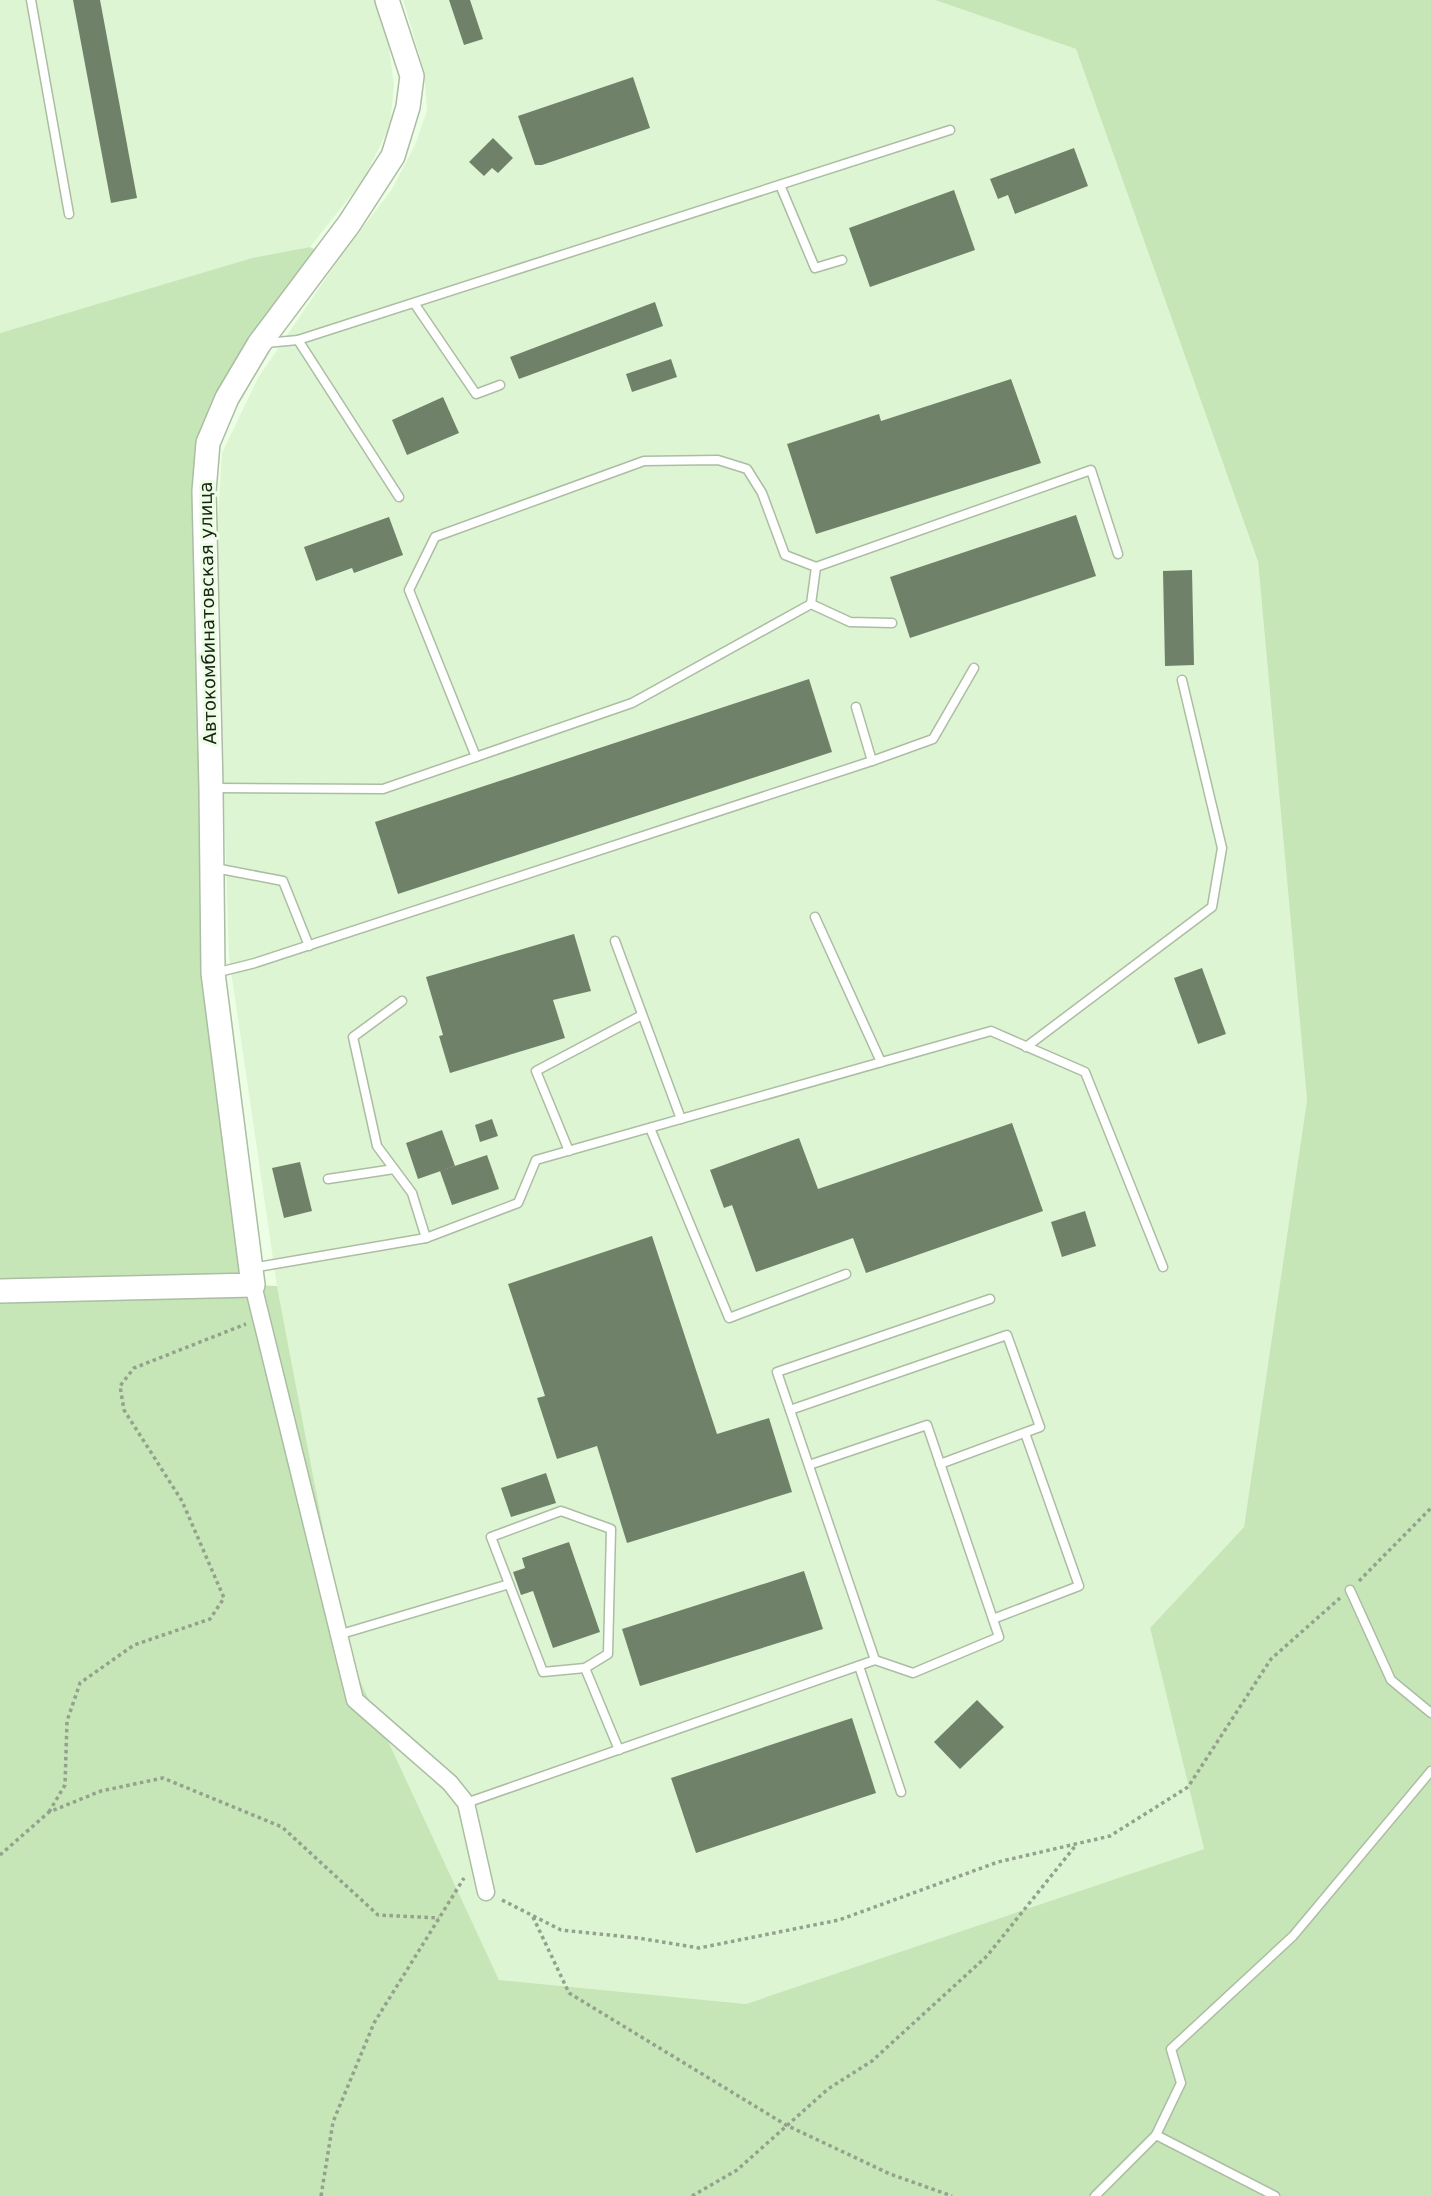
<svg xmlns="http://www.w3.org/2000/svg" width="1431" height="2196" font-family="'DejaVu Sans',sans-serif">
  <style>
    .built { fill: #def5d3 }
    .green { fill: #c7e6b8 }
    .building { fill: #708169 }
    .lines { fill: none; stroke-linecap: round; stroke-linejoin: round }
    .lane-casing { stroke: #abbda3; stroke-width: 11 }
    .street-casing { stroke: #abbda3; stroke-width: 19 }
    .secondary-casing { stroke: #abbda3; stroke-width: 26 }
    .path { stroke: #93a18d; stroke-width: 3.5; stroke-dasharray: 3.5 3.5; stroke-linecap: butt }
    .lane { stroke: #fff; stroke-width: 8 }
    .street { stroke: #fff; stroke-width: 16 }
    .secondary { stroke: #fff; stroke-width: 23 }
    .labels { text-anchor: middle; stroke-width: 6; stroke-linejoin: round; paint-order: stroke }
    .street-label { font-size: 18px; fill: #192016; stroke: #ecfee3 }
  </style>
  <rect width="100%" height="100%" fill="#ecfee3"/>
  <g class="built">
    <path d="M0 0H378L388 41 394 85 390 125 364 179 310 247 252 258 0 333Z"/>
    <path d="M403 0H935L1076 49 1258 563 1307 1100 1244 1527 1150 1628 1204 1849 746 2004 499 1980 353 1668 327 1549 277 1286 229 957 216 549 222 453 258 378 339 259 392 189 415 145 427 111 424 70Z"/>
  </g>
  <path class="green" d="M935 0H1431V2196H0V333L252 258 310 247 325 255 208 443 213 973 253 1285 277 1286 327 1549 354 1668 499 1980 746 2004 1204 1849 1150 1628 1244 1527 1307 1100 1258 562 1076 49Z"/>
  <g class="building">
    <path d="M73 0H100L137 198 111 203Z"/>
    <path d="M449 0H470L483 39 464 45Z"/>
    <path d="M633 77 650 128 542 165H535L518 116Z"/>
    <path d="M493 138 513 158 498 173 492 168 484 176 469 162Z"/>
    <path d="M1074 148 1088 186 1015 214 1008 195 998 199 990 179Z"/>
    <path d="M954 190 975 250 870 287 849 228Z"/>
    <path d="M655 302 663 326 519 379 510 357Z"/>
    <path d="M671 359 677 377 632 392 626 374Z"/>
    <path d="M1011 379 1041 463 816 534 787 444 879 414 881 421Z"/>
    <path d="M443 397 459 433 407 455 392 420Z"/>
    <path d="M1076 515 1096 576 910 638 890 577Z"/>
    <path d="M389 517 403 555 354 573 352 568 316 581 304 547Z"/>
    <path d="M1192 570 1194 665 1165 666 1163 571Z"/>
    <path d="M809 679 832 752 398 894 375 822Z"/>
    <path d="M574 934 591 991 553 1000 565 1038 450 1073 439 1036 443 1035 426 977Z"/>
    <path d="M1202 968 1226 1034 1198 1044 1174 978Z"/>
    <path d="M492 1119 498 1136 480 1142 475 1125Z"/>
    <path d="M1012 1123 1043 1211 866 1273 853 1238 756 1272 732 1205 724 1208 710 1170 799 1138 818 1189Z"/>
    <path d="M442 1130 455 1166 418 1179 406 1143Z"/>
    <path d="M487 1155 499 1189 452 1205 440 1171Z"/>
    <path d="M300 1162 312 1211 284 1218 272 1168Z"/>
    <path d="M1085 1211 1096 1246 1062 1257 1051 1222Z"/>
    <path d="M652 1236 717 1434 769 1418 792 1492 627 1543 597 1446 557 1459 537 1398 545 1396 508 1284Z"/>
    <path d="M546 1473 556 1503 511 1517 501 1488Z"/>
    <path d="M569 1542 600 1632 553 1648 533 1591 521 1595 513 1572 525 1568 522 1558Z"/>
    <path d="M804 1571 823 1629 640 1686 622 1629Z"/>
    <path d="M977 1700 1004 1727 960 1769 934 1742Z"/>
    <path d="M852 1718 876 1793 696 1853 671 1778Z"/>
  </g>
  <g class="lines">
    <defs>
      <g id="lane">
        <path d="M31 0 69 214"/>
        <path d="M780 185 815 268 842 260"/>
        <path d="M414 303 476 394 500 385"/>
        <path d="M298 340 399 497"/>
        <path d="M266 343 298 340 950 130"/>
        <path d="M811 604 850 622 892 623"/>
        <path d="M856 707 872 761 933 739 974 668"/>
        <path d="M476 757 409 590 435 537 644 461 718 460 747 469 762 493 785 555 816 567"/>
        <path d="M214 788 383 789 632 703 811 604 816 567 1091 470 1118 554"/>
        <path d="M215 868 283 881 309 946"/>
        <path d="M815 917 881 1062"/>
        <path d="M615 941 681 1119"/>
        <path d="M215 973 255 963 872 761"/>
        <path d="M402 1001 353 1037 377 1146 412 1193 426 1238"/>
        <path d="M1026 1047 1212 907 1222 848 1182 680"/>
        <path d="M650 1128 729 1318 846 1274"/>
        <path d="M569 1151 536 1071 642 1015"/>
        <path d="M328 1179 394 1169"/>
        <path d="M252 1268 426 1238 518 1203 536 1160 991 1031 1085 1072 1163 1267"/>
        <path d="M790 1410 1007 1335 1040 1427 940 1464"/>
        <path d="M809 1465 927 1425 999 1637 913 1673 875 1660"/>
        <path d="M561 1511 611 1529 608 1654 585 1668 543 1672 491 1537Z"/>
        <path d="M1350 1590 1391 1680 1431 1713"/>
        <path d="M993 1619 1079 1586 1025 1433"/>
        <path d="M338 1635 509 1584"/>
        <path d="M859 1666 901 1792"/>
        <path d="M585 1668 619 1750"/>
        <path d="M466 1803 875 1660 777 1372 990 1299"/>
        <path d="M1156 2135 1181 2083 1171 2049 1293 1936 1431 1771"/>
        <path d="M1095 2196 1156 2135 1275 2196"/>
      </g>
      <path id="street" d="M253 1285 355 1700 450 1783 466 1803 486 1892"/>
      <path id="secondary" d="M0 1291 253 1285 213 973 211 788 204 491 208 443 227 398 259 344 349 224 393 156 408 107 412 76 387 0"/>
    </defs>
    <use href="#lane" class="lane-casing"/>
    <use href="#street" class="street-casing"/>
    <use href="#secondary" class="secondary-casing"/>
    <g class="path">
      <path d="M1359 1581 1431 1508"/>
      <path d="M49 1812 65 1785 67 1721 80 1683 134 1645 210 1619 224 1598 182 1501 124 1410 120 1386 134 1368 246 1324"/>
      <path d="M0 1855 49 1812 101 1791 163 1778 282 1827 378 1915 439 1918"/>
      <path d="M502 1900 561 1930 638 1938 699 1948 839 1920 998 1862 1110 1836 1188 1787 1271 1659 1340 1598"/>
      <path d="M533 1917 569 1993 786 2125 890 2174 952 2196"/>
      <path d="M321 2196 333 2122 374 2023 464 1878"/>
      <path d="M692 2196 737 2170 828 2089 872 2061 987 1956 1076 1845"/>
    </g>
    <use href="#lane" class="lane"/>
    <use href="#street" class="street"/>
    <use href="#secondary" class="secondary"/>
  </g>
  <g class="labels">
    <g class="street-label">
      <text transform="translate(208 613) rotate(-91)" y="6">Автокомбинатовская улица</text>
    </g>
  </g>
</svg>
